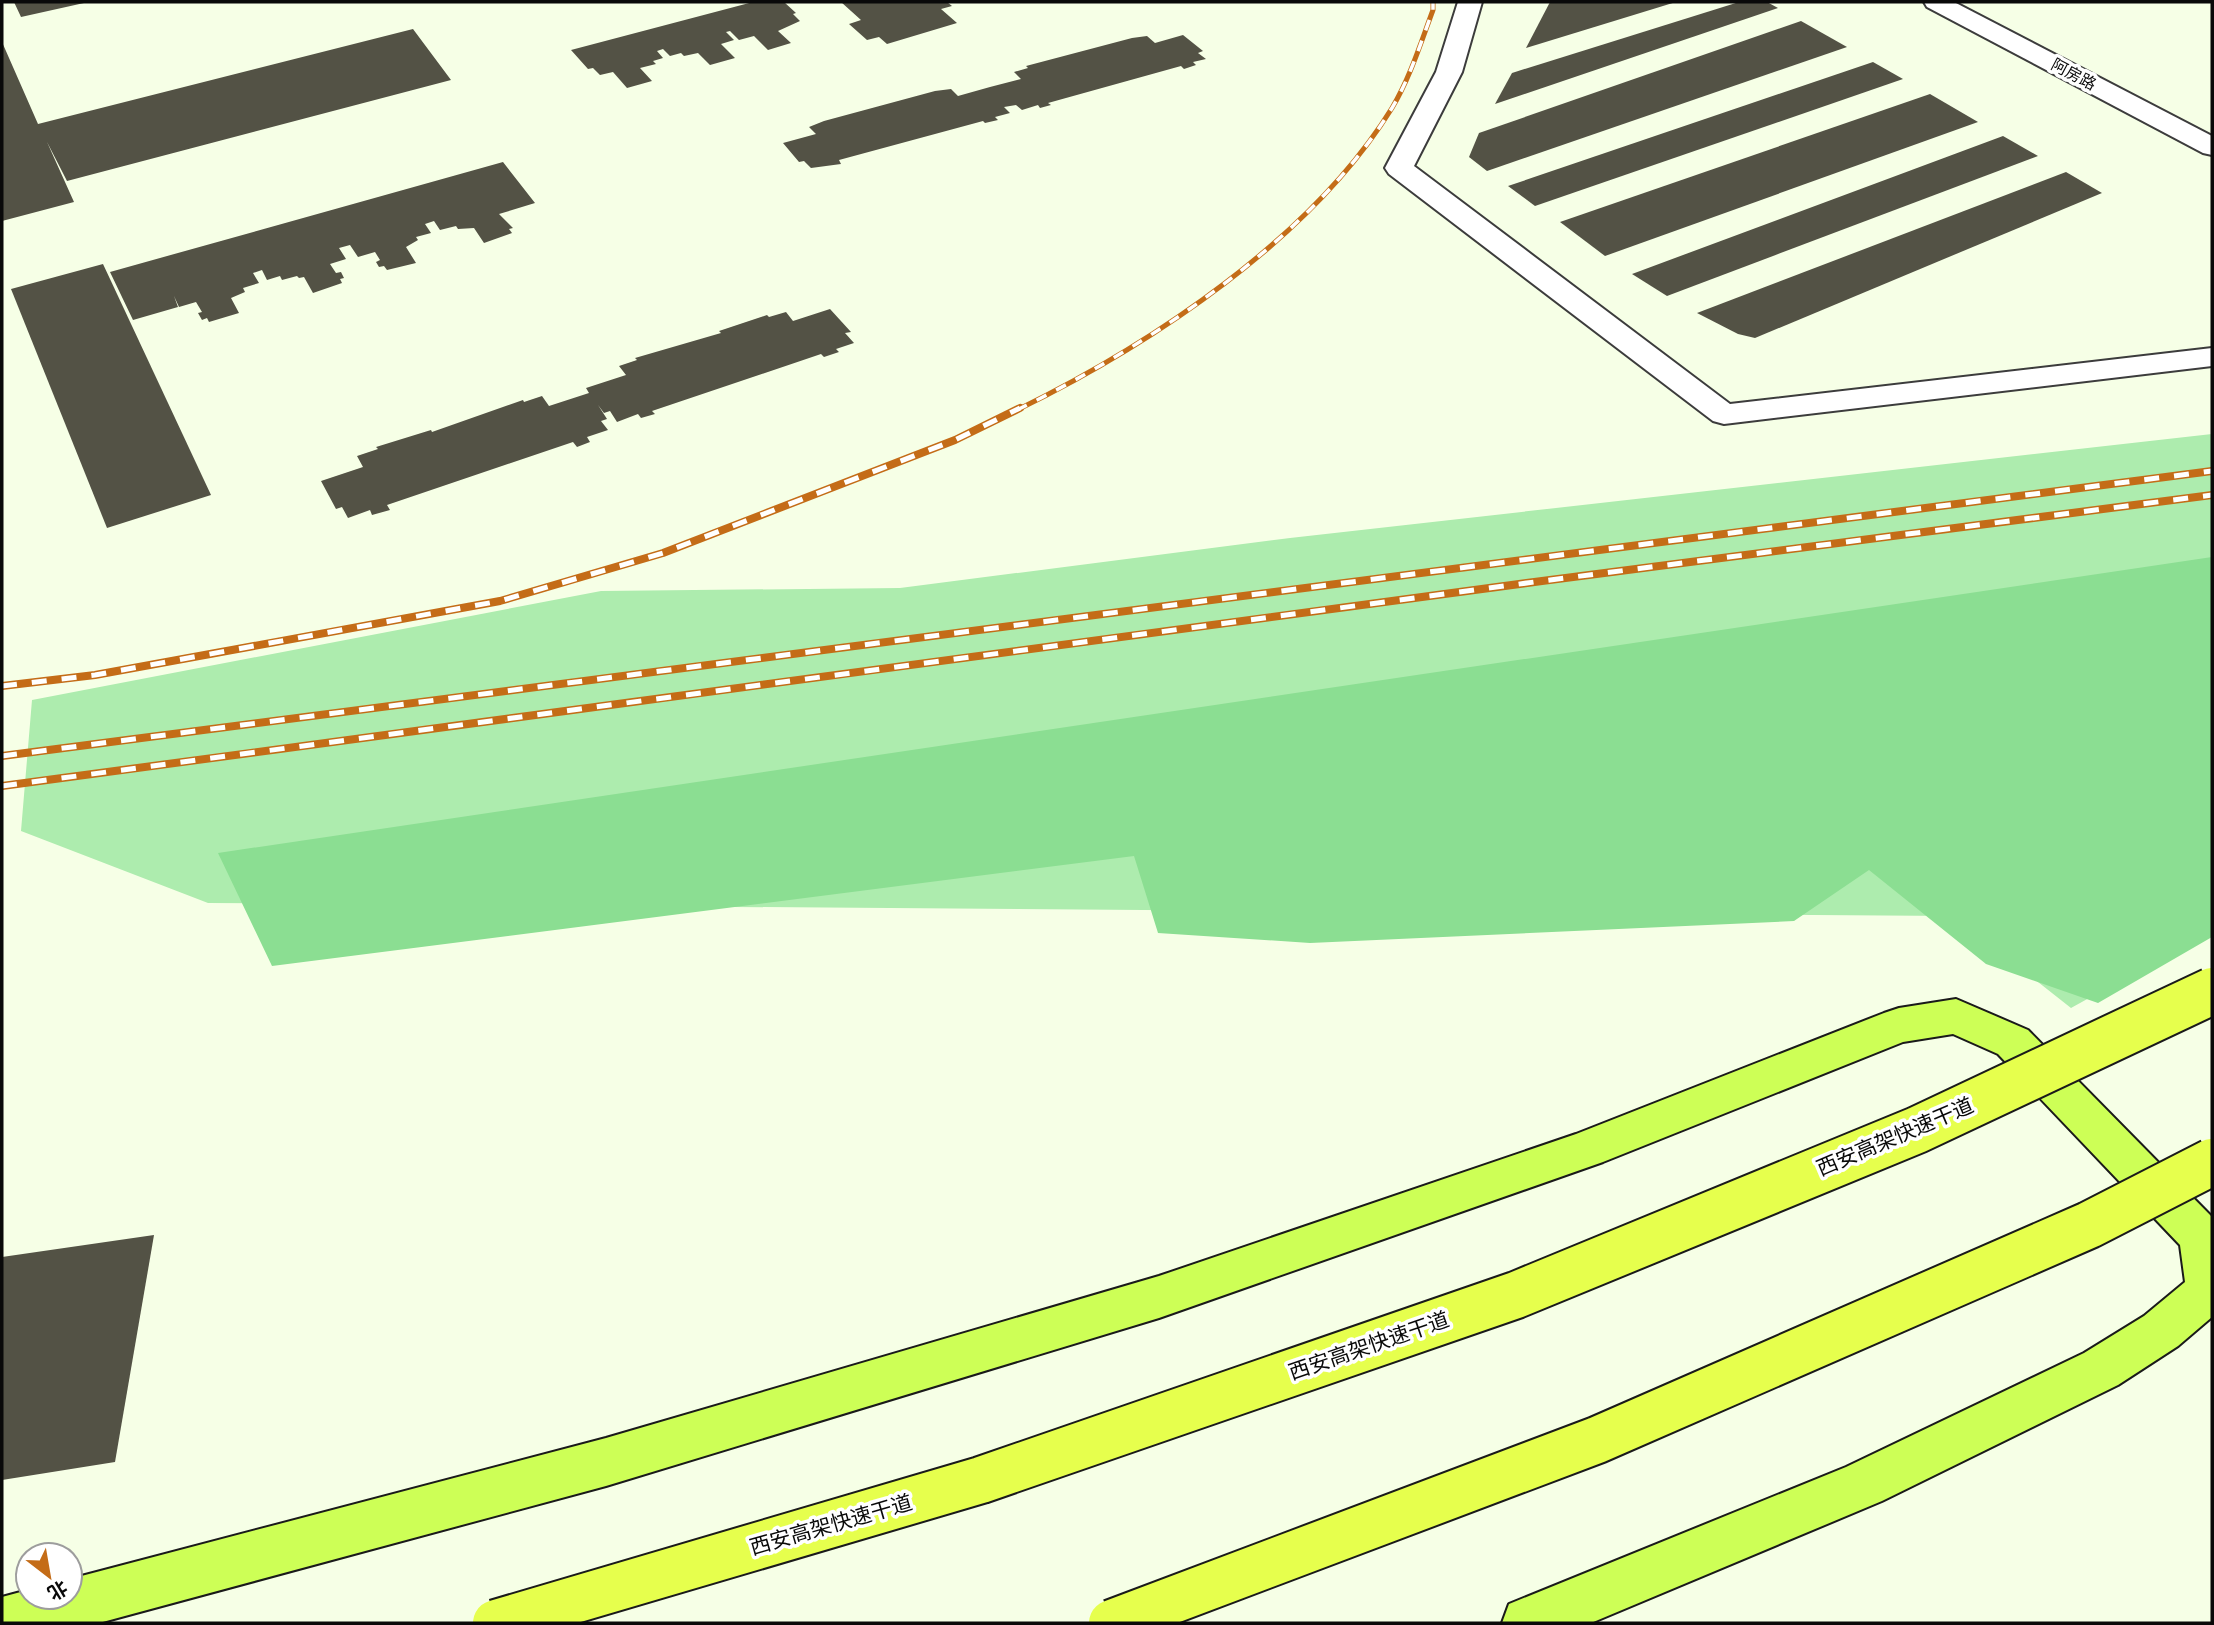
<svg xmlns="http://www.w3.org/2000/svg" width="2214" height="1625" font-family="'Noto Serif','Noto Sans SC',serif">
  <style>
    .green { fill: #adecae }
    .forest { fill: #8bde92 }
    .building { fill: #535245 }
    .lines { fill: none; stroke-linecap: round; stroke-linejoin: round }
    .minor-casing { stroke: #3c3c3c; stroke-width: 4 }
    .tertiary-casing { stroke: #3c3c3c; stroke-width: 4 }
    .primary-casing { stroke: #1a1a1a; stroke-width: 4 }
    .minor { fill: #fff; fill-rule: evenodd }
    .tertiary { fill: #fff; fill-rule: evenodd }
    .primary { fill: #cdff56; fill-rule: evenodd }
    .rail-far1-casing { stroke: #c46c17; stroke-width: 5 }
    .rail-casing { stroke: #c46c17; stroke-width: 8 }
    .rail-far1 { stroke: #fff; stroke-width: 3.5; stroke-dasharray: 11; stroke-linecap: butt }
    .rail { stroke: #fff; stroke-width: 5; stroke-dasharray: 15; stroke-linecap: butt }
    .trunk-bridge-casing { stroke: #1a1a1a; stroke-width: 50; stroke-linecap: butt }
    .trunk-bridge { stroke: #e6ff4d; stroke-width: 46 }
    .labels { text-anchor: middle; stroke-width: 7; stroke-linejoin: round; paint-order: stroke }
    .far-street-label { font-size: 16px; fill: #090909; stroke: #fff }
    .near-street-label { font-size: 21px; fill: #090909; stroke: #fff }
  </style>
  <rect width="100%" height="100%" fill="#f6ffe6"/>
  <path class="green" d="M2212 434V930L2071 1008 1954 916 208 903 21 831 32 700 601 591 900 588 1290 538Z"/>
  <path class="forest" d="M2212 557V937L2098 1003 1986 964 1869 870 1794 921 1310 943 1158 933 1134 856 272 966 218 853Z"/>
  <g class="building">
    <path d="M14 2H84V3L21 17Z"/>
    <path d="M753 2H784L796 13 793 14 800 21 778 31 791 43 768 50 754 36 739 40 730 31 726 32 734 40 721 44 735 58 710 65 698 53 684 56 681 53 670 56 663 49 657 51 663 58 653 61 656 64 640 68 652 81 627 88 613 72 600 75 593 68 588 69 571 50Z"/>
    <path d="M841 2H947L952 6 941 9 957 23 887 44 879 37 867 40 849 24 861 20Z"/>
    <path d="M1550 2H1676L1526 48Z"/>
    <path d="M1739 2H1767L1778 8 1495 104 1512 73Z"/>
    <path d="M1801 21 1847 47 1487 171 1469 157 1479 133Z"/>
    <path d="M413 29 451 80 67 181 47 142 74 202 2 221V42L38 124Z"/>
    <path d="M1183 35 1203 51 1198 53 1206 59 1193 62 1196 65 1184 69 1181 66 1048 103 1051 105 1040 108 1038 105 1022 110 1016 105 1004 107 1010 113 995 117 998 120 985 123 983 121 839 160 841 164 811 168 804 161 799 162 783 143 816 134 809 127 824 121 935 91 951 89 958 96 990 87 1021 79 1014 72 1028 68 1026 66 1132 38 1147 36 1155 43Z"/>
    <path d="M1873 62 1903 79 1535 206 1508 186Z"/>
    <path d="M1930 94 1978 122 1605 256 1560 222Z"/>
    <path d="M2003 136 2038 156 1667 296 1632 274Z"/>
    <path d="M503 162 535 203 499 214 513 228 509 229 512 233 484 243 474 228 458 229 456 226 440 230 434 221 425 224 431 233 416 237 418 240 406 247 416 263 387 270 384 266 379 267 376 262 380 260 375 252 358 257 350 245 339 248 346 259 330 264 336 273 341 272 344 278 340 279 342 283 313 293 304 277 299 278 297 276 282 280 280 276 267 280 262 270 253 273 259 283 243 288 245 292 231 298 239 313 209 322 207 318 202 320 198 313 202 312 196 302 179 307 174 296 178 307 133 320 110 272Z"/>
    <path d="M2066 172 2102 193 1755 338 1738 334 1697 313Z"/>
    <path d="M103 264 211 495 107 528 11 289Z"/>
    <path d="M830 309 851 332 845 333 854 343 836 349 839 352 824 357 821 354 652 411 655 414 641 418 638 414 617 422 610 411 604 413 598 405 607 419 601 421 608 430 587 437 590 442 577 447 573 442 387 505 390 510 372 515 370 510 348 518 342 507 336 509 321 481 363 467 357 456 378 449 376 447 431 430 432 432 523 400 524 402 542 396 549 406 589 393 586 388 626 375 619 366 637 360 635 358 721 333 719 331 767 315 769 317 786 312 793 321Z"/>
    <path d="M154 1235 115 1462 2 1480V1257Z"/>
  </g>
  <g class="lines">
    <defs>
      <path id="minor" d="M1458 2H1482L1462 72 1414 166 1730 404 2212 348V366L1724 424 1713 421 1389 174 1385 168 1436 72Z"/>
      <path id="tertiary" d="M1924 2H1954L2212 136V155L2203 153 1927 7Z"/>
      <path id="primary" d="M1956 999 2028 1030 2212 1217V1317L2178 1346 2118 1385 1882 1501 1591 1623H1502L1509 1604 1846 1467 2084 1353 2144 1316 2185 1282 2180 1245 1998 1054 1953 1034 1903 1042 1603 1162 1159 1318 606 1486 99 1623H2V1597L28 1590V1597H70V1579L606 1438 1159 1276 1576 1134 1884 1013 1899 1008Z"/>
    </defs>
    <use href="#minor" class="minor-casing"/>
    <use href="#tertiary" class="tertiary-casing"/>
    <use href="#primary" class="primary-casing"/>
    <use href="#minor" class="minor"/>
    <use href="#tertiary" class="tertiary"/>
    <use href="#primary" class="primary"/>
    <defs>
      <path id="rail-far1" d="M1017 410C1152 344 1312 238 1392 108 1410 78 1421 42 1433 10V2"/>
      <g id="rail">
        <path d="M2 686 95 675 500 601 663 553 955 440 1020 408"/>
        <path d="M2 756 2212 471"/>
        <path d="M2 786 1542 581 2212 495"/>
      </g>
    </defs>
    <use href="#rail-far1" class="rail-far1-casing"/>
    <use href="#rail" class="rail-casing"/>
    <use href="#rail-far1" class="rail-far1"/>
    <use href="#rail" class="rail"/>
    <defs>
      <g id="trunk-bridge">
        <path d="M496 1623 981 1480 1516 1295 1917 1130 2212 991"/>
        <path d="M1112 1623 1597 1440 2089 1225 2212 1162"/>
      </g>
    </defs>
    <use href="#trunk-bridge" class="trunk-bridge-casing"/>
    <use href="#trunk-bridge" class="trunk-bridge"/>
  </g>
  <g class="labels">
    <g class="far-street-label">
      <text transform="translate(2074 74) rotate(28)" y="6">阿房路</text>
    </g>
    <g class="near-street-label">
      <text transform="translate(1895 1137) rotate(-23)" y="7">西安高架快速干道</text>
      <text transform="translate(1369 1346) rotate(-19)" y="7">西安高架快速干道</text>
      <text transform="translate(831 1525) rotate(-16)" y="7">西安高架快速干道</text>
    </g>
  </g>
  <rect width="2214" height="1625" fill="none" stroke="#090909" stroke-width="7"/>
  <g transform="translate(49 1576) rotate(149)"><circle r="33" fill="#ffffff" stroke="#9d9d9d" stroke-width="2"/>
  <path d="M0-5L12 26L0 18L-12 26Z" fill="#c46c17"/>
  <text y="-10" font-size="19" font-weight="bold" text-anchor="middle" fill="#090909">北</text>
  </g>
</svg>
